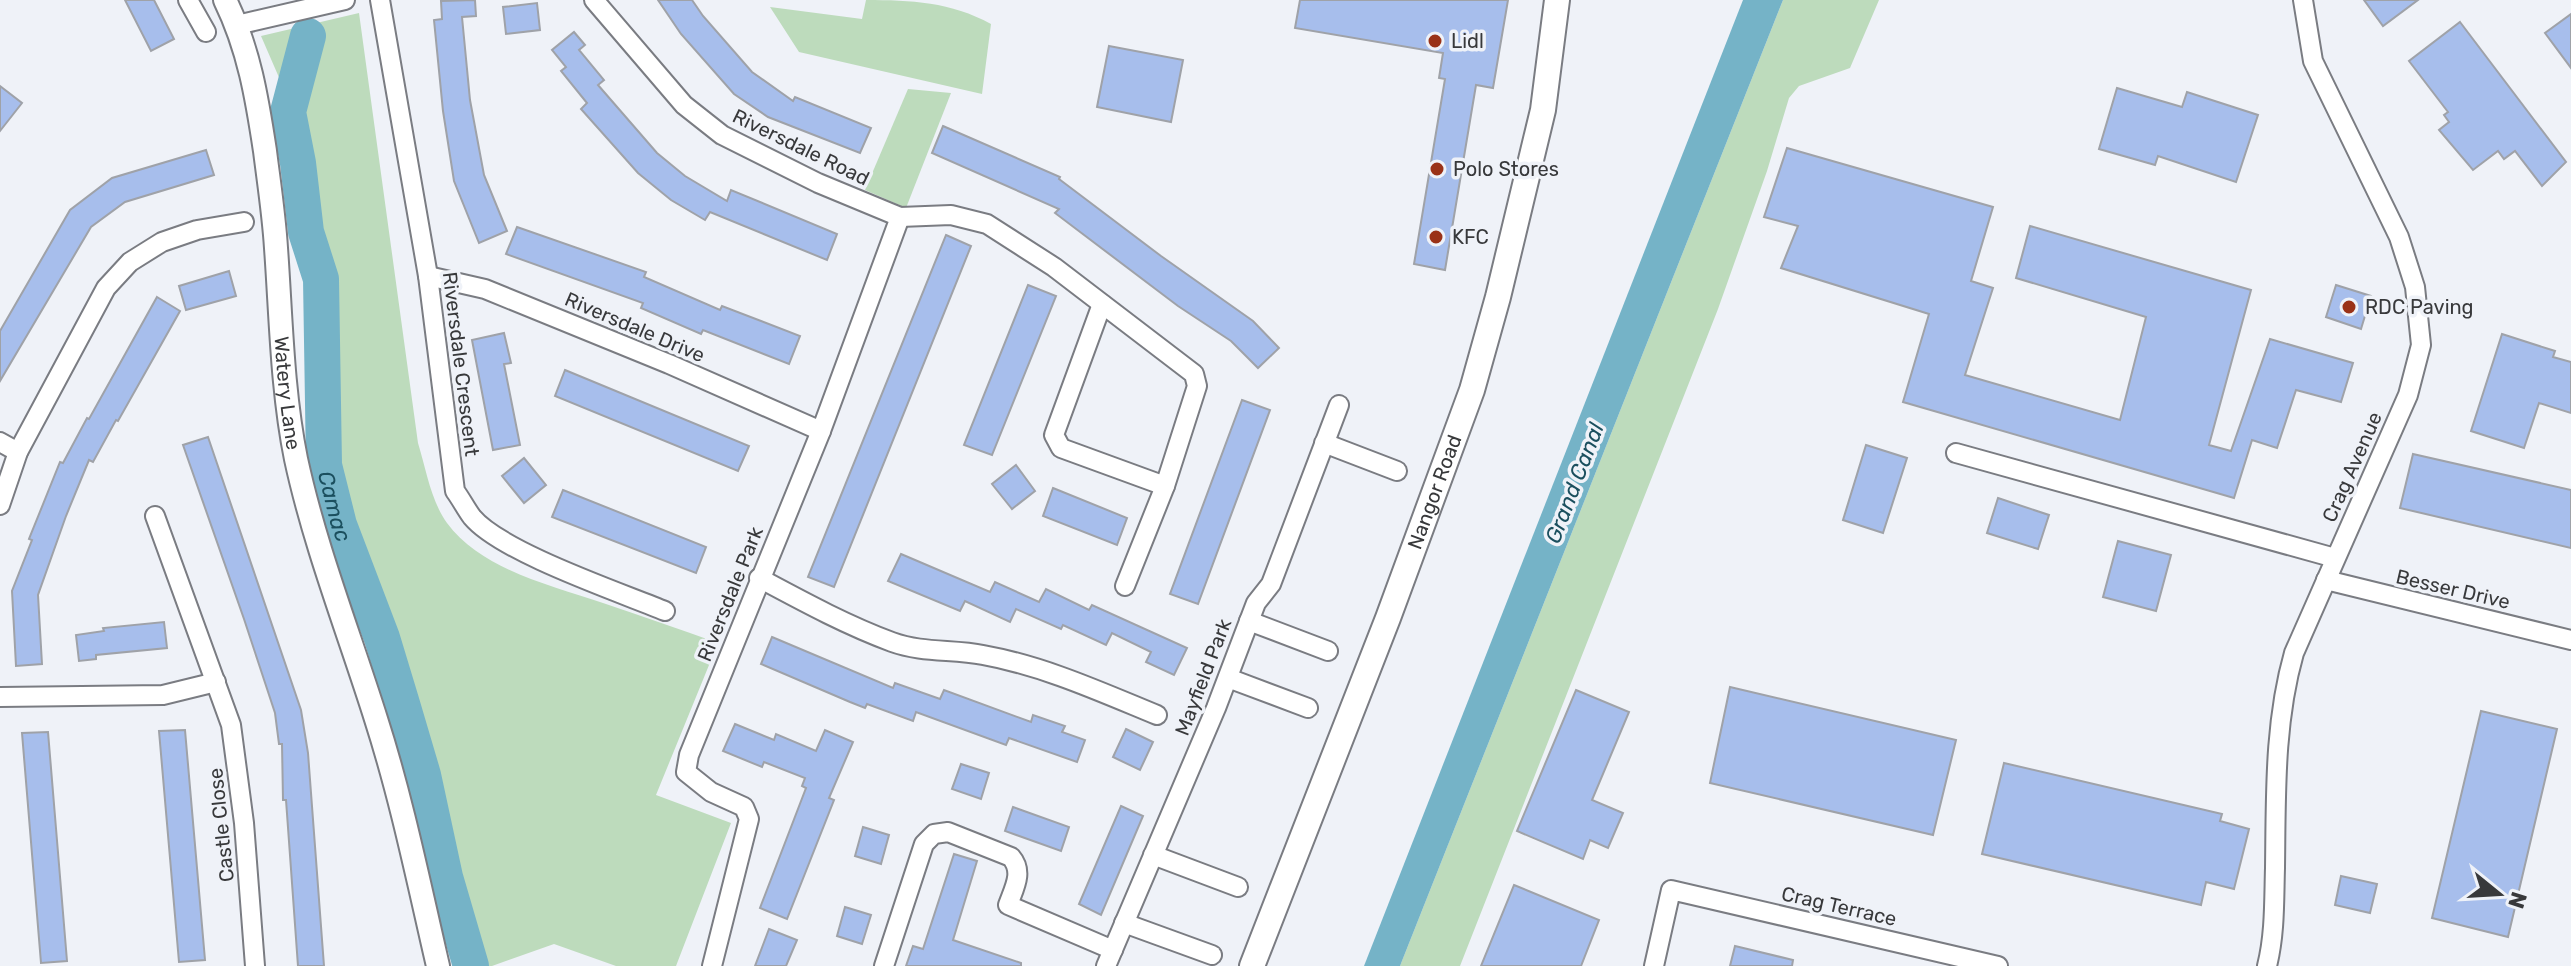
<svg xmlns="http://www.w3.org/2000/svg" width="2571" height="966" font-family="Rubik,sans-serif">
  <style>
    .green { fill: #bddbbc }
    .water { fill: #75b3c7 }
    .lines { fill: none; stroke-linecap: round; stroke-linejoin: round }
    .river { stroke: #75b3c7; stroke-width: 36 }
    .building { fill: #a7beec; stroke: #9fa2a8; stroke-width: 2 }
    .minor-casing { stroke: #7a7c82; stroke-width: 22 }
    .tertiary-casing { stroke: #7a7c82; stroke-width: 26 }
    .secondary-casing { stroke: #7a7c82; stroke-width: 28 }
    .minor { stroke: #fff; stroke-width: 18 }
    .tertiary { stroke: #fff; stroke-width: 22 }
    .secondary { stroke: #fff; stroke-width: 24 }
    .poi-dot { fill: #9a3218; stroke: #eff2f8; stroke-width: 3 }
    .labels { text-anchor: middle; stroke-width: 7; stroke-linejoin: round; paint-order: stroke }
    .poi-label { font-size: 20px; fill: #38393b; stroke: #eff2f8; text-anchor: start }
    .street-label { font-size: 20px; fill: #38393b; stroke: #eff2f8 }
    .water-label { font-size: 22px; font-style: italic; fill: #1b4f5e; stroke: #eff2f8 }
  </style>
  <rect width="100%" height="100%" fill="#eff2f8"/>
  <g class="green">
    <path d="M866 0C911 0 951 2 991 24L982 94 799 52 770 7 862 19Z"/>
    <path d="M1783 0H1879L1850 68 1799 86 1789 98 1767 171 1718 309 1460 966H1400Z"/>
    <path d="M359 13 418 443C426 469 431 501 447 523 482 570 550 585 603 603 641 616 680 629 718 643L656 795 731 823 676 966H616L554 944 492 966H479L467 923 449 875 428 776 389 638 347 524 331 468 330 342 325 278 312 228 307 163 294 112 261 36Z"/>
    <path d="M908 89 951 93 906 208 865 190Z"/>
  </g>
  <path class="water" d="M1743 0H1783L1400 966H1364Z"/>
  <g class="lines">
    <path class="river" id="s1" d="M308 36 288 112 298 163 306 232 321 279 324 465 339 525 382 638 402 704 423 775 445 877 471 966"/>
  </g>
  <g class="building">
    <path d="M125 0H154L174 39 151 51Z"/>
    <path d="M475 0 476 16 462 17 470 100 484 175 507 231 479 243 454 181 443 111 434 20 442 19 441 1Z"/>
    <path d="M658 0H692L703 16 752 72 793 101 795 97 871 128 860 153 768 117 734 94 681 34Z"/>
    <path d="M1300 0H1508L1493 88 1476 85 1445 270 1414 264 1445 79 1439 78 1443 53 1295 28Z"/>
    <path d="M2364 0H2418L2383 26Z"/>
    <path d="M537 3 540 30 506 34 503 7Z"/>
    <path d="M2571 14V68L2545 33Z"/>
    <path d="M2460 22 2566 162 2542 186 2515 151 2504 159 2498 151 2473 170 2439 130 2449 122 2444 115 2448 112 2409 61Z"/>
    <path d="M574 32 585 45 579 50 604 80 598 85 657 153 685 176 727 201 731 190 837 234 827 260 710 212 705 220 671 200 638 173 581 109 587 103 561 71 566 67 552 50Z"/>
    <path d="M1109 46 1183 60 1171 122 1097 107Z"/>
    <path d="M0 86 22 103 0 131Z"/>
    <path d="M2117 88 2182 107 2187 92 2258 115 2236 182 2158 156 2155 165 2099 149Z"/>
    <path d="M943 126 1060 177 1059 179 1161 256 1253 321 1279 348 1258 368 1231 341 1178 306 1055 213 1059 209 932 153Z"/>
    <path d="M1787 148 1993 207 1971 281 1993 288 1965 375 2120 420 2146 317 2016 278 2030 226 2251 290 2209 445 2231 451 2270 339 2353 363 2341 402 2296 390 2277 448 2252 440 2234 498 1903 402 1929 314 1781 268 1798 226 1764 217Z"/>
    <path d="M206 150 214 175 125 202 91 227 0 381V331L70 210 112 178Z"/>
    <path d="M517 227 646 272 644 277 720 310 722 306 800 336 789 364 703 330 701 334 641 308 643 303 506 254Z"/>
    <path d="M946 235 971 246 834 587 808 577Z"/>
    <path d="M229 271 236 296 186 310 179 286Z"/>
    <path d="M1028 285 1056 296 992 455 964 445Z"/>
    <path d="M2336 285 2371 296 2361 329 2326 317Z"/>
    <path d="M157 297 180 311 118 421 116 420 93 462 89 460 66 516 38 595 42 664 16 666 12 591 32 540 29 539 60 462 63 463 87 418 89 419Z"/>
    <path d="M504 333 511 363 504 364 520 445 493 450 472 340Z"/>
    <path d="M2502 334 2555 351 2553 357 2571 362V413L2539 403 2524 448 2471 431Z"/>
    <path d="M565 370 749 446 738 471 555 396Z"/>
    <path d="M1242 400 1270 410 1198 604 1170 594Z"/>
    <path d="M208 437 301 710 308 753 324 966H298L286 800H283L282 744H279L275 713 244 619 183 445Z"/>
    <path d="M1866 445 1907 458 1883 533 1843 520Z"/>
    <path d="M2413 454 2571 490V548L2400 508Z"/>
    <path d="M524 458 546 485 524 503 502 476Z"/>
    <path d="M1016 465 1035 491 1012 509 992 484Z"/>
    <path d="M1053 488 1127 518 1117 545 1043 516Z"/>
    <path d="M563 490 706 547 696 573 552 517Z"/>
    <path d="M1998 498 2049 515 2038 549 1987 533Z"/>
    <path d="M2118 541 2171 555 2156 611 2103 597Z"/>
    <path d="M901 554 990 592 995 582 1039 602 1046 589 1089 610 1092 605 1187 648 1174 675 1146 662 1151 652 1112 633 1106 645 1063 625 1061 629 1016 609 1010 622 965 601 960 611 888 581Z"/>
    <path d="M164 622 167 648 96 655V659L79 661 76 635 104 631 103 628Z"/>
    <path d="M772 637 893 688 895 683 940 699 944 690 1031 722 1033 715 1065 726 1062 732 1085 740 1077 762 1009 738 1006 745 916 712 913 721 867 704 865 708 850 702 761 664Z"/>
    <path d="M1730 687 1956 740 1933 835 1710 783Z"/>
    <path d="M1576 690 1629 712 1592 800 1623 813 1608 848 1590 840 1583 859 1517 831Z"/>
    <path d="M2481 711 2557 729 2508 937 2432 918Z"/>
    <path d="M735 724 774 740 776 734 816 751 825 730 853 742 829 798 834 800 787 919 760 908 806 788 802 786 805 778 764 762 762 767 723 751Z"/>
    <path d="M1126 729 1153 742 1140 770 1113 757Z"/>
    <path d="M185 730 205 960 179 962 159 731Z"/>
    <path d="M48 732 67 961 41 963 22 733Z"/>
    <path d="M2004 763 2222 814 2220 821 2249 829 2234 889 2206 882 2201 905 1982 854Z"/>
    <path d="M961 764 989 773 981 799 952 789Z"/>
    <path d="M1121 806 1143 816 1101 915 1079 904Z"/>
    <path d="M1013 807 1069 827 1061 851 1005 831Z"/>
    <path d="M863 827 889 835 881 864 855 856Z"/>
    <path d="M954 854 977 861 953 940 1021 963V966H906L913 946 923 949Z"/>
    <path d="M2341 876 2377 884 2370 913 2335 905Z"/>
    <path d="M1514 885 1599 920 1581 966H1481Z"/>
    <path d="M845 907 871 915 862 944 837 936Z"/>
    <path d="M769 929 797 940 786 966H755Z"/>
    <path d="M1735 946 1793 960 1792 966H1730Z"/>
  </g>
  <g class="lines">
    <defs>
      <g id="minor">
        <path d="M188 0 206 32"/>
        <path d="M380 0 428 276 455 491C461 499 466 509 472 517 501 552 619 592 665 611"/>
        <path d="M594 0 684 105 722 135 818 183 900 217 951 215 987 224 1054 267 1194 374 1197 386 1165 486 1125 586"/>
        <path d="M237 25 345 0"/>
        <path d="M428 276 485 289 669 364 821 431"/>
        <path d="M1102 304 1054 435 1061 448 1165 486"/>
        <path d="M0 442 18 452"/>
        <path d="M1324 443 1397 471"/>
        <path d="M1956 453 2335 558"/>
        <path d="M0 505 18 452 106 288 130 262 162 242 197 230 244 222"/>
        <path d="M155 516 231 725 244 823 255 966"/>
        <path d="M759 578C802 601 846 625 892 642 922 653 953 649 983 655 1044 666 1101 692 1157 715"/>
        <path d="M2326 580 2571 640"/>
        <path d="M1249 621 1328 651"/>
        <path d="M1228 678 1308 708"/>
        <path d="M0 697 163 695 216 682"/>
        <path d="M1153 855 1238 887"/>
        <path d="M1124 923 1212 955"/>
        <path d="M712 966 749 819 744 807 711 792 686 772 689 755 821 431 900 217"/>
        <path d="M884 966 924 844 934 834 948 832 1011 857C1024 872 1014 888 1008 905L1113 950"/>
        <path d="M1106 966 1216 708 1256 603 1271 584 1339 405"/>
        <path d="M1654 966 1671 890 1998 966"/>
        <path d="M2267 966C2275 934 2274 901 2275 868 2276 796 2274 723 2294 653L2408 395 2421 345 2415 287 2399 237 2313 61 2303 0"/>
      </g>
      <g id="tertiary">
        <path id="s2" d="M225 0C249 49 257 98 265 151 269 183 274 215 276 248 281 317 282 390 296 459 315 547 349 633 376 719 402 800 419 884 438 966"/>
      </g>
      <g id="secondary">
        <path id="s3" d="M1252 966 1388 618 1472 390 1498 297 1543 110 1557 0"/>
      </g>
    </defs>
    <use href="#minor" class="minor-casing"/>
    <use href="#tertiary" class="tertiary-casing"/>
    <use href="#secondary" class="secondary-casing"/>
    <use href="#minor" class="minor"/>
    <use href="#tertiary" class="tertiary"/>
    <use href="#secondary" class="secondary"/>
  </g>
  <g class="poi-dot">
    <circle cx="1435" cy="41" r="8"/>
    <circle cx="1437" cy="169" r="8"/>
    <circle cx="1436" cy="237" r="8"/>
    <circle cx="2349" cy="307" r="8"/>
  </g>
  <g class="labels">
    <g class="poi-label">
      <text x="1451" y="48">Lidl</text>
      <text x="1453" y="176">Polo Stores</text>
      <text x="1452" y="244">KFC</text>
      <text x="2365" y="314">RDC Paving</text>
    </g>
    <g class="street-label">
      <text transform="translate(801 147) rotate(26)" y="7">Riversdale Road</text>
      <text transform="translate(635 327) rotate(23)" y="7">Riversdale Drive</text>
      <text transform="translate(461 364) rotate(83)" y="7">Riversdale Crescent</text>
      <text dy="7" stroke="none"><textPath href="#s2" startOffset="400">Watery Lane</textPath></text>
      <text transform="translate(2352 467) rotate(-66)" y="7">Crag Avenue</text>
      <text dy="7" stroke="none"><textPath href="#s3" startOffset="508">Nangor Road</textPath></text>
      <text transform="translate(2453 589) rotate(13)" y="7">Besser Drive</text>
      <text transform="translate(730 594) rotate(-68)" y="7">Riversdale Park</text>
      <text transform="translate(1203 677) rotate(-69)" y="7">Mayfield Park</text>
      <text transform="translate(221 825) rotate(-96)" y="7">Castle Close</text>
      <text transform="translate(1839 906) rotate(13)" y="7">Crag Terrace</text>
    </g>
    <g class="water-label">
      <text transform="translate(1574 483) rotate(-69)" y="8">Grand Canal</text>
      <text dy="8" stroke="none"><textPath href="#s1" startOffset="478">Camac</textPath></text>
    </g>
  </g>
  <g transform="translate(2499 894) rotate(108)" stroke="#eff2f8" stroke-width="6" paint-order="stroke">
  <path d="M0-6L14 30L0 20L-14 30Z" fill="#38393b"/>
  <text y="-12" font-size="22" font-weight="bold" text-anchor="middle" fill="#38393b">N</text>
  </g>
</svg>
